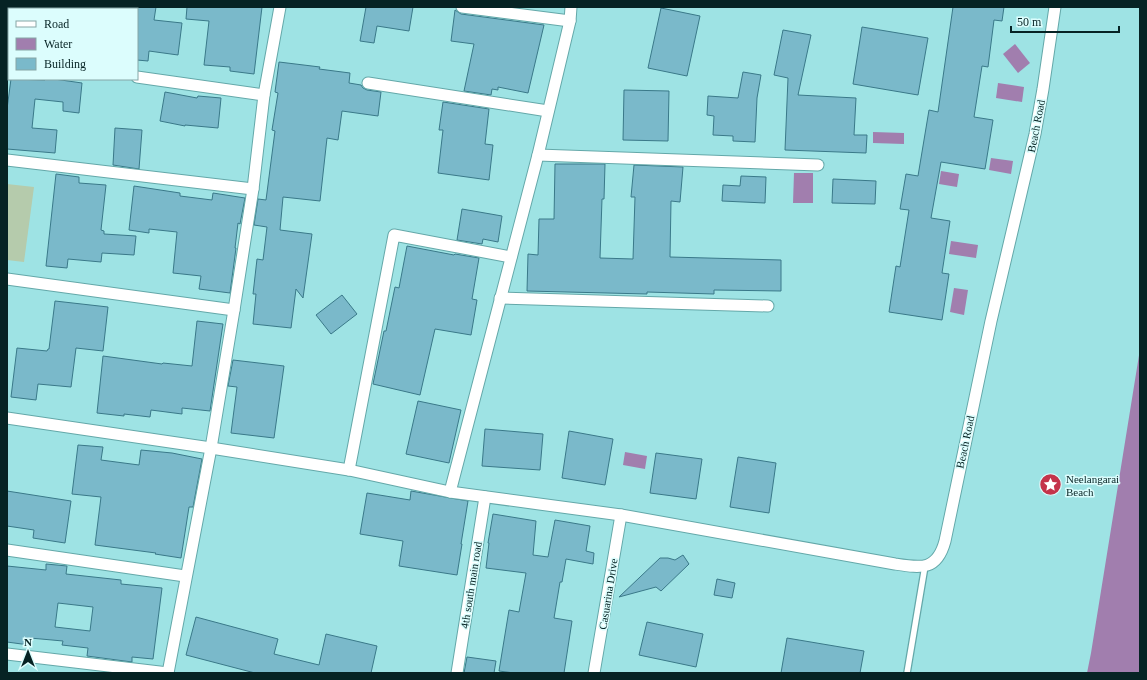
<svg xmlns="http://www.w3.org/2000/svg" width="1147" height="680" font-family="'Times New Roman',serif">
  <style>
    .green { fill: #b5cbac }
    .water { fill: #a17eae }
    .building { fill: #7ab9ca; stroke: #3a7989; fill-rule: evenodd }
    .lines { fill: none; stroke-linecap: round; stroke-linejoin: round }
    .service-casing { stroke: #64a8a9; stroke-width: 8 }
    .minor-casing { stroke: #64a8a9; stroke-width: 13 }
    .service { stroke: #fff; stroke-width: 5.5 }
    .minor { stroke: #fff; stroke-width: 11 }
    .labels { text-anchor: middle; stroke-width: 3; stroke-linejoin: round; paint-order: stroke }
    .street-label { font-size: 11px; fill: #062324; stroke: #dcfdfd }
    .poi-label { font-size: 11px; fill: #062324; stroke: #dcfdfd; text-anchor: start }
  </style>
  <rect width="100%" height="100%" fill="#9ee3e4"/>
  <path class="green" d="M7 184 34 187 24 262 7 260Z"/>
  <g class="water">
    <path d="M1015 44 1030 63 1018 73 1003 54Z"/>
    <path d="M998 83 1024 87 1022 102 996 98Z"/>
    <path d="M873 132 904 133V144L873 143Z"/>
    <path d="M991 158 1013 161 1011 174 989 170Z"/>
    <path d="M941 171 959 174 957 187 939 184Z"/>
    <path d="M794 173H813V203H793Z"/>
    <path d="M951 241 978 245 976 258 949 254Z"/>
    <path d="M954 288 968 290 964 315 950 312Z"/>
    <path d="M1140 349V673H1087L1091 653Z"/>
    <path d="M625 452 647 456 645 469 623 465Z"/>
  </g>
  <g class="building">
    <path d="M137 7H156L154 20 182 23 178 55 149 51 148 61 137 60Z"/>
    <path d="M187 7H262L254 74 230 71V67L204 65 209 21 186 19Z"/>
    <path d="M366 7H413L409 31 377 26 374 43 360 41Z"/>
    <path d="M953 7H1004L1002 21 994 20 988 67 982 66 974 117 993 120 985 169 941 162 931 218 950 221 942 273 949 274 942 320 889 312 896 266 900 267 909 210 900 209 906 174 918 176 929 110 938 112Z"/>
    <path d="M661 8 700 16 687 76 648 68Z"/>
    <path d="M455 10 461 14 544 25 528 93 498 87V90L492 89 491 95 464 91 474 44 451 41Z"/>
    <path d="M862 27 928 38 918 95 853 84Z"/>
    <path d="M783 30 811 35 798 95 856 98 854 135H867L866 153 785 150 788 78 774 75Z"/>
    <path d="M279 62 320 67 319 69 350 73 349 83 361 85 363 88 367 90 381 92 378 116 342 111 338 140 327 138 320 201 283 197 280 230 312 234 303 298 296 289 291 328 253 324 256 294H253L257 259 263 260 267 227 254 225 258 199 266 200 275 131 272 130 278 93 275 92Z"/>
    <path d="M743 72 761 75 757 98 755 142 733 141V136L713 135 714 116 707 115 708 96 738 98Z"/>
    <path d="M11 79 45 80V79H54L82 83 79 113 63 111V102L35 99 32 128 57 130 55 153 7 149V109Z"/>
    <path d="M624 90 669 91 668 141 623 140Z"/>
    <path d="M165 92 197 98 198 96 221 98 218 128 185 125V126L160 121Z"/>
    <path d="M443 102 489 109 485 144 493 145 489 180 438 173 443 130H439Z"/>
    <path d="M115 128 142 130 139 169 113 165Z"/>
    <path d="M555 164H605L604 199H602L600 258 633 259 635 197H631L634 165 683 167 680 202 671 201 670 257 781 260V291L714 290V294L647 292V294L527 291 528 254 538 255 539 219H554Z"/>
    <path d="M56 174 79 177V183L106 185 101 230 104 231V234L136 236 134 255 102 253 101 262 68 259 67 268 46 266Z"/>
    <path d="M741 176 766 177 765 203 722 201 723 185 740 186Z"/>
    <path d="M833 179 876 181 875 204 832 203Z"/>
    <path d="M134 186 180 193V196L212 200 213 193 245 198 240 224 238 223 235 248H236L230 293 199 289 201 276 173 273 177 232 149 229V233L129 230Z"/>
    <path d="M462 209 502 216 498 242 483 239 482 244 457 240Z"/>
    <path d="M407 246 454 255 455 254 479 258 472 299 477 300 471 335 435 329 420 395 373 384 384 331H386L395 287 399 288Z"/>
    <path d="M342 295 357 314 331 334 316 315Z"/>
    <path d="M55 301 108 307 103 351 76 348 71 387 38 384 36 400 11 397 17 348 47 351 48 349H49Z"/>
    <path d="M197 321 223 324 210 411 182 408V414L151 410 150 417 124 414V416L97 413 103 356 162 364 163 363 192 366Z"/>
    <path d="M233 360 284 366 274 438 231 433 237 387 228 386Z"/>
    <path d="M418 401 461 410 449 463 406 454Z"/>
    <path d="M485 429 543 434 540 470 482 466Z"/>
    <path d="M569 431 613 439 605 485 562 478Z"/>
    <path d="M78 445 103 447 101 460 139 465 141 450 172 453 202 459 193 507H189L181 558 155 554 156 553 95 545 101 497 72 494Z"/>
    <path d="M656 453 702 459 696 499 650 493Z"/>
    <path d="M738 457 776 463 769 513 730 507Z"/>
    <path d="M7 491 71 501 65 543 33 538 34 530 7 526Z"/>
    <path d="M411 491 468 501 461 544H462L457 575 399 566 403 541 360 534 367 493 410 500Z"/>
    <path d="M493 514 536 521 533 555 548 557 555 520 590 526 586 551 594 553 593 564 566 559 562 582H560L554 618 572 621 564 673H514L499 671 509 610 519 612 526 573 486 568 489 543H488Z"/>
    <path d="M683 555 689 564 661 591 656 587 619 597 660 558H668L675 560Z"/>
    <path d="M46 564 67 566 66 574 121 580V584L162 588 153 659 132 657V662L87 656 88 648 62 645 63 641 30 638 29 645 7 642V566L46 570ZM58 603 93 607 90 631 55 627Z"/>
    <path d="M717 579 735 583 732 598 714 595Z"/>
    <path d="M196 617 278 639 274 654 319 665 326 634 377 646 371 673H255L186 655Z"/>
    <path d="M647 622 703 634 696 667 639 655Z"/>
    <path d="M787 638 864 651 860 673H781Z"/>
    <path d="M467 657 496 661 494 673H464Z"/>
  </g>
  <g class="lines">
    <defs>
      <path id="service" d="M907 673 925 566"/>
      <g id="minor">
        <path d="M462 7 570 21"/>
        <path d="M7 59H9"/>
        <path d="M137 77 264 95"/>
        <path d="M368 83 548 111"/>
        <path d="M538 155 818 165"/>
        <path d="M7 160 253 189"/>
        <path d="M7 279 234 310"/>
        <path d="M500 298 768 306"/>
        <path d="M7 418 211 448 349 470 450 492 621 515 895 564C921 568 937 571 945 541L991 321 1035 134 1043 89 1055 7"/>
        <path d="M349 470 394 235 511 257"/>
        <path d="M450 492 538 155 570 21 571 7"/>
        <path d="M7 550 185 576"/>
        <path d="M7 654 168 673"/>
        <path d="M168 673 211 448 234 310 253 189 264 95 280 7"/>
        <path d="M457 673 485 497"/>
        <path d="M594 673 621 515"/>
      </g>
    </defs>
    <use href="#service" class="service-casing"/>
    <use href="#minor" class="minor-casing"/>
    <use href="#service" class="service"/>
    <use href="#minor" class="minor"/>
  </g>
  <defs>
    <symbol id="sight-disc" viewBox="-11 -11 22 22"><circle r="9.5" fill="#c4334a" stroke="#dcfdfd"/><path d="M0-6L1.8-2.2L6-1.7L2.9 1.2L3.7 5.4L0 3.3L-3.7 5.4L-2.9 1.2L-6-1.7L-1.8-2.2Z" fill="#fff"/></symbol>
  </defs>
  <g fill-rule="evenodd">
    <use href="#sight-disc" x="1038" y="472" width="25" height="25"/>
  </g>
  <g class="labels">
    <g class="street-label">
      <text transform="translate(1036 126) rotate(-79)" y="4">Beach Road</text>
      <text transform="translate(965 442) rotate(-78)" y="4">Beach Road</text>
      <text transform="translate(471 585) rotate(-81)" y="4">4th south main road</text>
      <text transform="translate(608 594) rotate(-81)" y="4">Casuarina Drive</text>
    </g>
    <g class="poi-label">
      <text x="1066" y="483">Neelangarai<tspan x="1066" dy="13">Beach</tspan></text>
    </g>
  </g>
  <rect width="1147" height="680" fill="none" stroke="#062324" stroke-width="16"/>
  <rect x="8" y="8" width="130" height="72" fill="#dcfdfd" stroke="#86a6a6"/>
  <rect x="16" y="21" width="20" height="6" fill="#ffffff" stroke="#86a6a6"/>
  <text x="44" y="28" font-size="12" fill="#062324">Road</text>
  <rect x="16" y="38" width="20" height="12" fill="#a17eae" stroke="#86a6a6"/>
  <text x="44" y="48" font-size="12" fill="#062324">Water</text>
  <rect x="16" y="58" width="20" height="12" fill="#7ab9ca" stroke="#86a6a6"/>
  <text x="44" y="68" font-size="12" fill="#062324">Building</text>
  <g transform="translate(28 652)" stroke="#dcfdfd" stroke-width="3" paint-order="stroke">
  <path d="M0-3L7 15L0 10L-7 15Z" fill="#062324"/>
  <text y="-6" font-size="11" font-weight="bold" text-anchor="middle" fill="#062324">N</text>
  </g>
  <path d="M1011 26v6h108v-6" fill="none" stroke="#062324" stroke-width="2"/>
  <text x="1017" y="26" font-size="12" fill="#062324" stroke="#dcfdfd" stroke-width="3" paint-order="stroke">50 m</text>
</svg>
